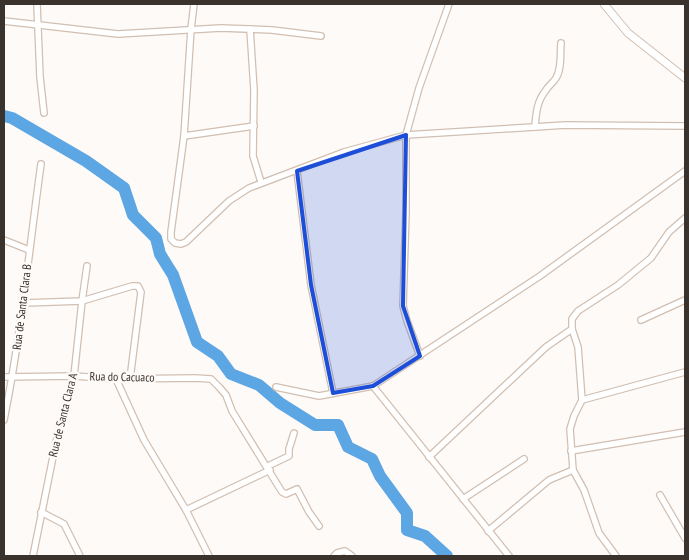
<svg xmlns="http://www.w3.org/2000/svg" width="689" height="560" font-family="'PT Sans Narrow',sans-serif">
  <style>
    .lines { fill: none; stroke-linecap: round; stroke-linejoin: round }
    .river { stroke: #5da6e4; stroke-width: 12 }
    .minor-casing { stroke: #d1bfb1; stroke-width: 8 }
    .tertiary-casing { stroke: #d1bfb1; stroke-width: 9 }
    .minor { stroke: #fff; stroke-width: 5.5 }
    .tertiary { stroke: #fff; stroke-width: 7 }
    .marked { fill: #1d4ed8; fill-opacity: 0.2; stroke: #1d4ed8; stroke-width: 4; stroke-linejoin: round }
    .labels { text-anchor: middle; stroke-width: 5; stroke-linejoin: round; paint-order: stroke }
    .street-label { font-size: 12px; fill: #39322d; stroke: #fefaf8 }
  </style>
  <rect width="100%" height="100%" fill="#fefaf8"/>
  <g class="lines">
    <path class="river" d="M4 116 12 118 86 161 124 188 133 215 156 238 160 254 173 275 197 342 218 356 231 374 259 385 280 403 315 425H338L348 447 372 459 380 476 407 513V530L425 536 447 556"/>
    <defs>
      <g id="minor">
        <path d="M37 4 40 77 44 113"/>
        <path d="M194 4 191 29 184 136 171 232V239L175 243 181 244 186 242 229 201 249 188 344 152 406 135 566 125 685 126"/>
        <path d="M4 21 118 34 221 28 272 30 321 36"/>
        <path d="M250 29 254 90 253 156 261 182"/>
        <path d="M535 127C536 113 537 101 546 90 549 85 554 82 556 78 562 69 560 53 561 43"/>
        <path d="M184 136 254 126"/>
        <path d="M297 171 311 285 333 393"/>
        <path d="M4 240 29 250"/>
        <path d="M24 303 82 301 132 286H138L141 292 130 379"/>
        <path d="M641 320 685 300"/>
        <path d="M420 356 407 321 403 306 406 212V135L419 88 449 4"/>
        <path d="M4 377 74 376 116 379 195 378 211 379 219 387 226 395 232 411 282 492 286 494 297 489 309 512 319 526"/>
        <path d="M116 379 144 440 186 510 209 556"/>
        <path d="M373 386 509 556"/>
        <path d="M276 387 319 396 373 386 540 276 685 171"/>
        <path d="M582 400 685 372"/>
        <path d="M4 420C21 335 29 250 41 164"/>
        <path d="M571 451 685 432"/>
        <path d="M429 457 546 347 572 329"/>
        <path d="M268 466 289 456V449L294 433"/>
        <path d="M660 495 685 538"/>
        <path d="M463 499 524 459"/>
        <path d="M186 510 270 470"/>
        <path d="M41 512 64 524 80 556"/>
        <path d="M488 531 549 480 573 470"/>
        <path d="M33 556 56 442 74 376 82 301 87 266"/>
        <path d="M334 556 337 553 345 551 352 556"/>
        <path d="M616 556 599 533 584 490 573 470 570 429 574 416 582 400 578 347 572 329V319L578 311 618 285 651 258 669 232 685 218"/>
      </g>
      <path id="tertiary" d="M604 4 628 33 685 78"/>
    </defs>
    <use href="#minor" class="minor-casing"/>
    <use href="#tertiary" class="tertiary-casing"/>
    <use href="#minor" class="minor"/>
    <use href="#tertiary" class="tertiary"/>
  </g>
  <path class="marked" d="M406 135 403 306 420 356 373 386 333 393 311 285 297 171Z"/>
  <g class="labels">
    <g class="street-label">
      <text transform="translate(22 307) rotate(-83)" y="4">Rua de Santa Clara B</text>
      <text transform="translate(122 377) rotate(1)" y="4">Rua do Cacuaco</text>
      <text transform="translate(63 415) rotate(-76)" y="4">Rua de Santa Clara A</text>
    </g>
  </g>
  <rect width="689" height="560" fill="none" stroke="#39322d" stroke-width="10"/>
</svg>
